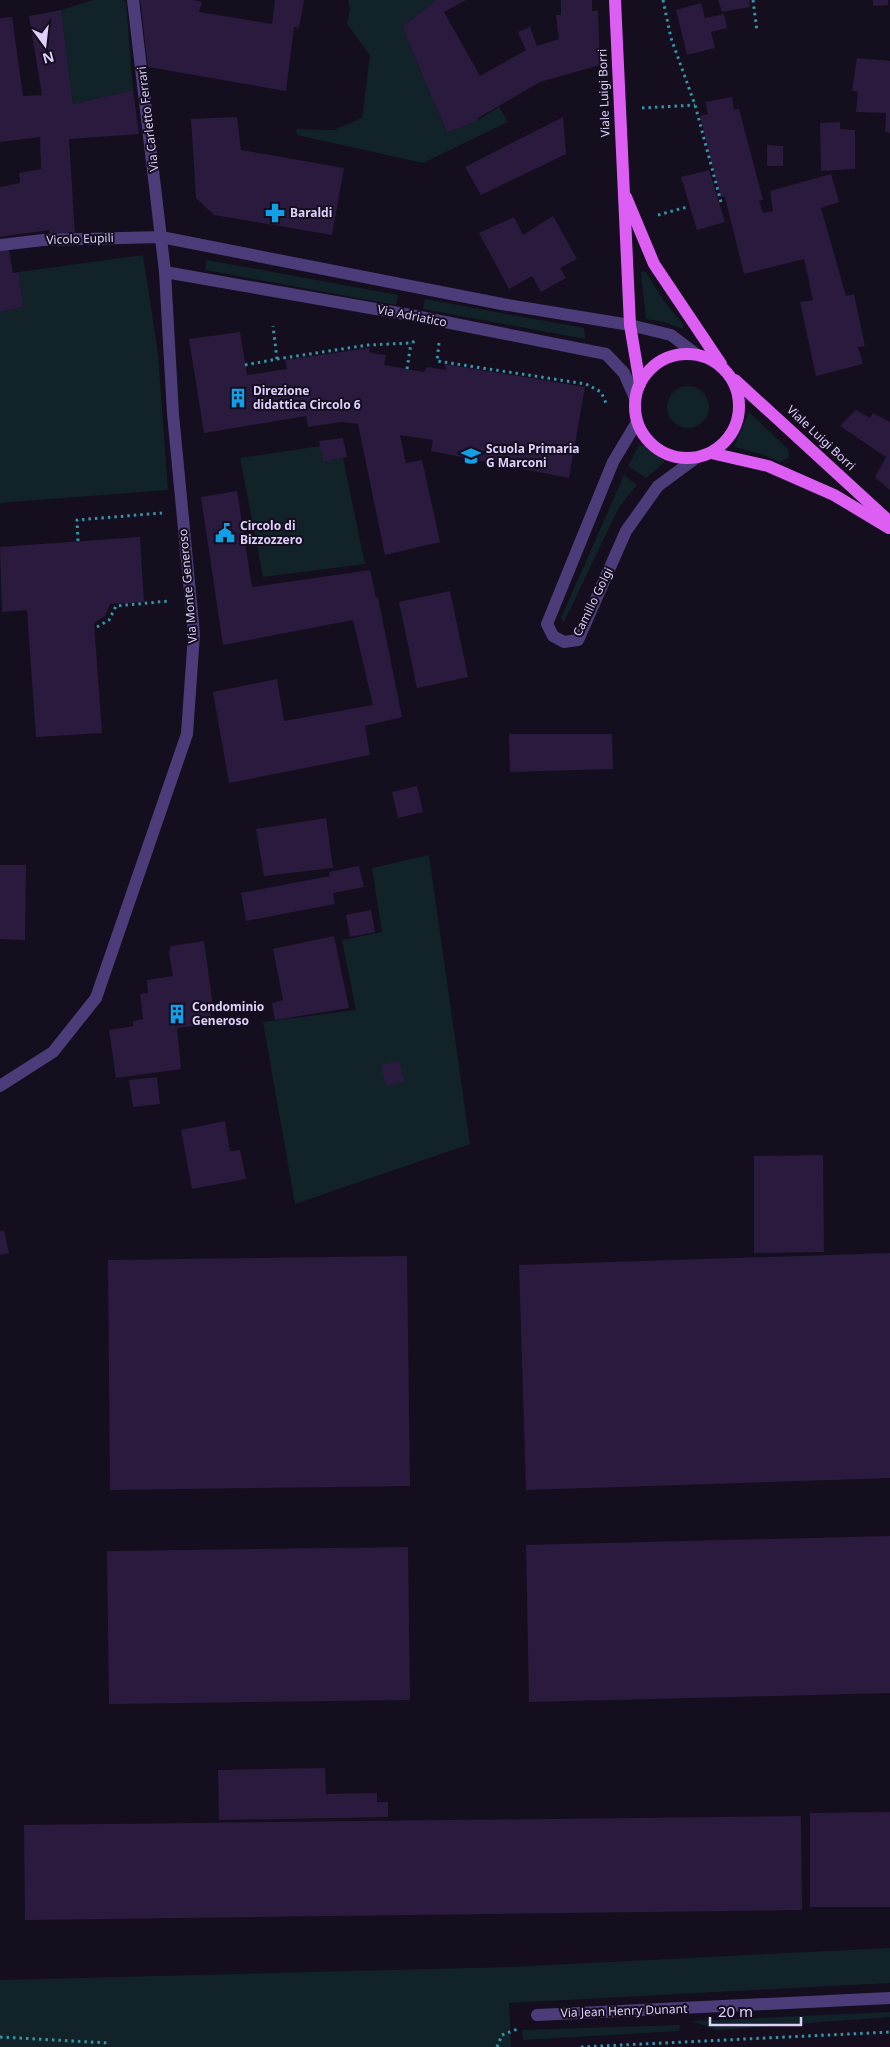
<svg xmlns="http://www.w3.org/2000/svg" width="890" height="2047" font-family="'Noto Sans',sans-serif">
  <style>
    .green { fill: #112328 }
    .building { fill: #2a1b3e }
    .lines { fill: none; stroke-linecap: round; stroke-linejoin: round }
    .path { stroke: #3694a7; stroke-width: 3; stroke-dasharray: 2.5 4; stroke-linecap: butt }
    .minor { stroke: #4d3c7a; stroke-width: 12 }
    .major { stroke: #dd5ef3; stroke-width: 12 }
    .labels { text-anchor: middle; stroke-width: 4; stroke-linejoin: round; paint-order: stroke }
    .street-label { font-size: 12px; fill: #decffb; stroke: #140e1e }
    .poi-label { font-size: 12px; font-weight: bold; fill: #decffb; stroke: #140e1e; text-anchor: start }
  </style>
  <rect width="100%" height="100%" fill="#140e1e"/>
  <g class="green">
    <path d="M93 0H122L126 2 133 90 73 104 61 10Z"/>
    <path d="M348 0H436L402 27 447 133 478 120 499 107 508 122 423 163 297 135 296 129 334 130 362 118 370 55 347 24 350 9Z"/>
    <path d="M143 255 158 353 168 490 0 503V312L23 307 19 272Z"/>
    <path d="M207 260 398 295 396 305 205 270Z"/>
    <path d="M643 271 646 272 663 300 683 324V329L664 322 646 319 641 273Z"/>
    <path d="M425 299 584 328 585 339 423 309Z"/>
    <circle cx="688" cy="407" r="21"/>
    <path d="M749 412 788 449 789 458 780 462 761 454 734 447Z"/>
    <path d="M639 445H643L665 462 646 478 628 466Z"/>
    <path d="M320 446 323 462 343 458 365 564 263 577 240 458Z"/>
    <path d="M624 475 637 485 619 507 564 622 561 618Z"/>
    <path d="M429 855 470 1144 295 1204 263 1022 356 1010 342 940 382 932 372 868Z"/>
    <path d="M890 1948V1983L509 2003 511 2047H0V1980L507 1967Z"/>
    <path d="M890 2012V2017L717 2030 691 2021Z"/>
    <path d="M680 2025 679 2031 523 2040 522 2030Z"/>
  </g>
  <g class="building">
    <path d="M140 0H193L202 2 199 12 272 24 275 0H304L299 28 294 27 286 91 148 67Z"/>
    <path d="M436 0H466L444 12 480 76 526 50 518 32 530 27 537 46 559 39 556 15H561V0H592V11H598L600 65 540 82 478 118V120L447 133 402 27Z"/>
    <path d="M718 0H749L750 7 722 12Z"/>
    <path d="M873 0H888V5L873 6Z"/>
    <path d="M701 3 705 18 724 14 727 28 711 32 715 48 687 55 676 10Z"/>
    <path d="M61 10 73 104 133 90 139 134 69 139 75 234 50 236 49 230 0 237V187L20 183 19 173 41 169 40 137 0 142V18L12 17 23 96 42 95 29 16Z"/>
    <path d="M857 58 890 61V133L885 132 886 113 856 112 858 92 852 91Z"/>
    <path d="M732 97 734 110 739 109 763 200 759 201 763 213 773 211 770 191 831 174 839 202 821 208 846 296 854 294 865 346 858 347 863 364 816 376 800 302 813 300 804 259 744 274 725 197H721L714 173 700 116 708 114 705 102Z"/>
    <path d="M237 117 241 150 344 168 332 235 214 215 196 198 191 119Z"/>
    <path d="M563 117 566 154 481 195 465 167Z"/>
    <path d="M840 122V129L855 130V169L821 171 820 123Z"/>
    <path d="M767 145 783 146V166H767Z"/>
    <path d="M709 170 725 222 697 230 681 177Z"/>
    <path d="M553 216 577 259 560 268 566 278 541 292 532 276 509 289 479 233 514 217 523 235Z"/>
    <path d="M9 249 13 273 19 272 23 307 0 312V250Z"/>
    <path d="M240 332 247 375 287 369 285 360 369 348 370 353 386 355 384 365 424 372 427 367 446 370 445 364 585 387 569 478 431 451 433 440 400 435 406 463 422 460 440 542 385 555 358 424 341 422 308 427 306 416 204 433 189 339Z"/>
    <path d="M856 410 870 418 873 413 890 422V490L875 477 886 457 840 426Z"/>
    <path d="M343 438 347 457 323 462 319 441Z"/>
    <path d="M237 491 252 587 370 570 376 598 378 597 402 717 365 726 370 755 229 783 213 692 277 679 284 721 373 705 353 620 223 645 201 497Z"/>
    <path d="M140 537 144 602 110 604 105 616 94 623 102 733 36 737 27 610 2 612 0 547Z"/>
    <path d="M450 591 468 677 417 688 399 602Z"/>
    <path d="M509 734H612L613 769 510 772Z"/>
    <path d="M417 786 423 812 398 818 392 792Z"/>
    <path d="M326 818 333 868 264 876 256 829Z"/>
    <path d="M0 865H26L25 940 0 939Z"/>
    <path d="M359 866 364 887 333 893 335 904 246 921 241 893 330 876 329 872Z"/>
    <path d="M371 910 375 932 350 937 346 915Z"/>
    <path d="M334 936 349 1008 275 1020 272 1003 283 1000 273 949Z"/>
    <path d="M204 941 213 1007 210 1008 212 1024 177 1028 181 1069 116 1078 109 1030 133 1026V1021L143 1019 140 994 148 993 147 980 173 976 169 953 171 946Z"/>
    <path d="M399 1061 404 1082 386 1086 381 1065Z"/>
    <path d="M157 1077 160 1104 133 1107 129 1080Z"/>
    <path d="M225 1121 230 1151 240 1150 246 1179 192 1189 181 1130Z"/>
    <path d="M823 1155 824 1252 754 1253V1156Z"/>
    <path d="M4 1230 9 1253 0 1255V1231Z"/>
    <path d="M890 1253V1478L526 1490 519 1265Z"/>
    <path d="M407 1256 410 1486 110 1490 108 1260Z"/>
    <path d="M890 1536V1693L529 1702 526 1545Z"/>
    <path d="M408 1547 410 1700 109 1704 107 1551Z"/>
    <path d="M325 1768 326 1794 377 1793V1802H388V1817L219 1820 218 1770Z"/>
    <path d="M890 1812V1907H810V1813Z"/>
    <path d="M801 1816 802 1910 25 1920 24 1825Z"/>
  </g>
  <g class="lines">
    <g class="path">
      <path d="M663 0 671 38 695 105 721 202"/>
      <path d="M753 0 757 31"/>
      <path d="M642 108 695 105"/>
      <path d="M658 215 687 207"/>
      <path d="M439 343 437 361 586 384 601 392 606 403"/>
      <path d="M277 359 368 345 411 343 417 340"/>
      <path d="M245 365 277 359 273 326"/>
      <path d="M407 369 411 343"/>
      <path d="M78 541 77 520 162 513"/>
      <path d="M97 627 109 620 116 606 169 601"/>
      <path d="M0 2037 109 2043"/>
      <path d="M497 2047 502 2035 520 2028"/>
      <path d="M581 2047 890 2032"/>
    </g>
    <g class="minor">
      <path d="M0 245 43 240 161 237 502 304 630 325 671 335 696 354"/>
      <path d="M165 272 410 315 606 354 624 373 635 398"/>
      <path d="M637 422 613 462 547 624 553 636 564 642 578 640 626 531 658 486 696 458"/>
      <path d="M0 1086 53 1052 96 998 187 734 194 634 173 414 165 272 133 0"/>
      <path d="M537 2015 890 1998"/>
    </g>
    <g class="major">
      <path d="M615 0 630 325 640 384"/>
      <path d="M626 197 654 264 721 364"/>
      <circle cx="687" cy="406" r="52"/>
      <path d="M735 380 890 522"/>
      <path d="M711 453 768 466 834 495 889 528"/>
    </g>
  </g>
  <defs>
    <symbol id="pharmacy-bare" viewBox="-9 -9 18 18"><path d="M-2-6h4v4h4v4h-4v4h-4v-4h-4v-4h4Z" fill="#119fe5" stroke="#140e1e" stroke-width="2.5" paint-order="stroke"/></symbol>
    <symbol id="building-bare" viewBox="-9 -9 18 18"><path d="M-4-6H4V6H1V3H-1V6H-4ZM-2.5-4.3h1.7v1.8h-1.7ZM.8-4.3h1.7v1.8H.8ZM-2.5-1h1.7V.8h-1.7ZM.8-1h1.7V.8H.8Z" fill="#119fe5" stroke="#140e1e" stroke-width="2.5" paint-order="stroke"/></symbol>
    <symbol id="school-bare" viewBox="-9 -9 18 18"><path d="M0-5L7-2L0 1L-7-2ZM-4 1L0 2.5L4 1V4Q0 6-4 4Z" fill="#119fe5" stroke="#140e1e" stroke-width="2.5" paint-order="stroke"/></symbol>
    <symbol id="civic-bare" viewBox="-9 -9 18 18"><path d="M-.6-6.5H3V-4.5H.6V-3L4-1V1h2V6H-6V1h2V-1L-.6-3ZM-1.2 2.5V6h2.4V2.5Z" fill="#119fe5" stroke="#140e1e" stroke-width="2.5" paint-order="stroke"/></symbol>
  </defs>
  <g fill-rule="evenodd">
    <use href="#pharmacy-bare" x="261" y="199" width="28" height="28"/>
    <use href="#building-bare" x="224" y="384" width="28" height="28"/>
    <use href="#school-bare" x="457" y="442" width="28" height="28"/>
    <use href="#civic-bare" x="211" y="519" width="28" height="28"/>
    <use href="#building-bare" x="163" y="1000" width="28" height="28"/>
  </g>
  <g class="labels">
    <g class="street-label">
      <text transform="translate(604 93) rotate(-92)" y="4">Viale Luigi Borri</text>
      <text transform="translate(148 119) rotate(-97)" y="4">Via Carletto Ferrari</text>
      <text transform="translate(80 239) rotate(-2)" y="4">Vicolo Eupili</text>
      <text transform="translate(412 316) rotate(11)" y="4">Via Adriatico</text>
      <text transform="translate(821 438) rotate(43)" y="4">Viale Luigi Borri</text>
      <text transform="translate(188 586) rotate(-95)" y="4">Via Monte Generoso</text>
      <text transform="translate(593 602) rotate(-64)" y="4">Camillo Golgi</text>
      <text transform="translate(624 2011) rotate(-2)" y="4">Via Jean Henry Dunant</text>
    </g>
    <g class="poi-label">
      <text x="290" y="217">Baraldi</text>
      <text x="253" y="395">Direzione<tspan x="253" dy="14">didattica Circolo 6</tspan></text>
      <text x="486" y="453">Scuola Primaria<tspan x="486" dy="14">G Marconi</tspan></text>
      <text x="240" y="530">Circolo di<tspan x="240" dy="14">Bizzozzero</tspan></text>
      <text x="192" y="1011">Condominio<tspan x="192" dy="14">Generoso</tspan></text>
    </g>
  </g>
  <g transform="translate(45 45) rotate(165)" stroke="#140e1e" stroke-width="4" paint-order="stroke">
  <path d="M0-4L9 19L0 12L-9 19Z" fill="#decffb"/>
  <text y="-8" font-size="14" font-weight="bold" text-anchor="middle" fill="#decffb">N</text>
  </g>
  <path d="M710 2017v8h91v-8" fill="none" stroke="#decffb" stroke-width="2.5"/>
  <text x="718" y="2017" font-size="15" fill="#decffb" stroke="#140e1e" stroke-width="4" paint-order="stroke">20 m</text>
</svg>
